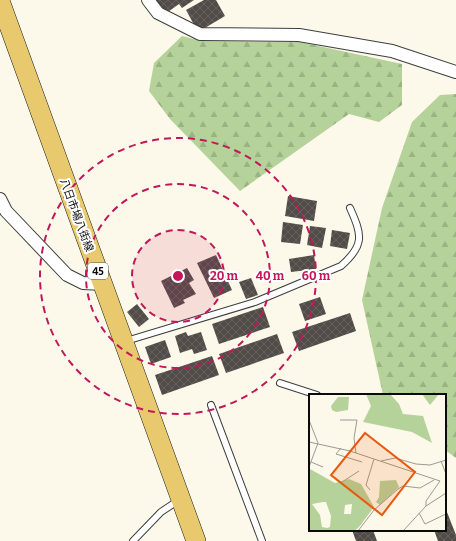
<svg xmlns="http://www.w3.org/2000/svg" width="456" height="541" font-family="Bitter,'Noto Sans JP',serif">
  <style>
    .forest { fill: url(#forest-firs) }
    .building { fill: url(#building-cross-hatch) }
    .lines { fill: none; stroke-linecap: round; stroke-linejoin: round }
    .service-casing { stroke: #3e3e3e; stroke-width: 8 }
    .minor-casing { stroke: #3e3e3e; stroke-width: 14 }
    .primary-casing { stroke: #1c1c1c; stroke-width: 20 }
    .service { stroke: #fff; stroke-width: 6 }
    .minor { stroke: #fff; stroke-width: 12 }
    .primary { stroke: #e9c96e; stroke-width: 19 }
    .ring { fill: none; stroke: #c2185b; stroke-width: 2; stroke-dasharray: 7 5 }
    .labels { text-anchor: middle; stroke-width: 4; stroke-linejoin: round; paint-order: stroke }
    .shield { fill: #fff; stroke: #545454; stroke-width: 1 }
    .shield-label { font-size: 10px; font-weight: bold; fill: #0b0b0b }
    .street-label { font-size: 11px; fill: #0b0b0b; stroke: #fff }
    .inset-road { fill: none; stroke: #9c9a91; stroke-width: 1 }
    .view { fill: #e8590c; fill-opacity: 0.15; stroke: #e8590c; stroke-width: 2 }
    .inset-edge { fill: none; stroke: #0b0b0b; stroke-width: 2 }
    .centre { fill: #c2185b; stroke: #fff; stroke-width: 2 }
    .ring-label { font-size: 12px; text-anchor: middle; font-weight: bold; fill: #c2185b; stroke: #fff; stroke-width: 4; stroke-linejoin: round; paint-order: stroke }
  </style>
  <defs>
    <pattern id="forest-firs" width="22" height="20" patternUnits="userSpaceOnUse"><rect width="22" height="20" fill="#b4d299"/><path d="M5 1l3.5 6h-7zM16 11l3.5 6h-7z" fill="#99b382"/></pattern>
    <pattern id="building-cross-hatch" width="8" height="8" patternUnits="userSpaceOnUse"><rect width="8" height="8" fill="#524c48"/><path d="M0 0l8 8M0 8l8-8" fill="none" stroke="#66615e"/></pattern>
  </defs>
  <rect width="100%" height="100%" fill="#fdf9ea"/>
  <g class="forest">
    <path d="M182 36 202 41 300 42 402 64V105L379 122 349 114 240 191 170 119 149 91 154 63Z"/>
    <path d="M456 94V458L445 450V395H383L362 300 382 208 412 122 440 95Z"/>
  </g>
  <g class="building">
    <path d="M155 0H194L182 8 179 4 165 14Z"/>
    <path d="M204 0H216L225 16 198 32 186 10Z"/>
    <path d="M288 196 317 201 314 221 285 216Z"/>
    <path d="M283 222 303 225 300 244 281 242Z"/>
    <path d="M310 226 326 228 322 248 307 245Z"/>
    <path d="M332 230 350 233 347 249 330 246Z"/>
    <path d="M216 255 232 290 214 298 197 263Z"/>
    <path d="M314 255 316 269 291 272 289 259Z"/>
    <path d="M187 268 194 280 189 283 196 294 183 300 185 303 174 308 161 281Z"/>
    <path d="M251 278 258 295 246 299 239 282Z"/>
    <path d="M320 297 326 314 305 321 299 304Z"/>
    <path d="M137 304 149 319 139 327 127 312Z"/>
    <path d="M263 307 270 327 219 344 212 324Z"/>
    <path d="M350 313 356 331 299 351 292 332Z"/>
    <path d="M186 332 188 336 201 332 207 350 194 354 192 349 180 353 175 336Z"/>
    <path d="M277 334 284 353 226 373 219 354Z"/>
    <path d="M165 340 171 357 151 364 145 347Z"/>
    <path d="M212 356 219 375 162 395 155 375Z"/>
    <path d="M445 507 456 535V541H438L434 530H445Z"/>
    <path d="M352 530H373L377 541H356Z"/>
  </g>
  <g class="lines">
    <defs>
      <g id="service">
        <path d="M126 341 255 302 341 266C365 245 362 235 350 208"/>
        <path d="M280 383 317 395"/>
        <path d="M211 405 262 541"/>
        <path d="M133 541 161 512 179 500"/>
      </g>
      <g id="minor">
        <path d="M148 0 158 13 200 34 299 35 392 51 456 72"/>
        <path d="M0 199 6 211 67 275 83 283 103 284"/>
      </g>
      <path id="primary" d="M0 1 196 541"/>
    </defs>
    <use href="#service" class="service-casing"/>
    <use href="#minor" class="minor-casing"/>
    <use href="#primary" class="primary-casing"/>
    <use href="#service" class="service"/>
    <use href="#minor" class="minor"/>
    <use href="#primary" class="primary"/>
  </g>
  <circle cx="178" cy="276" r="46" fill="#c2185b" fill-opacity=".12"/>
  <g class="ring">
    <circle cx="178" cy="276" r="46"/>
    <circle cx="178" cy="276" r="92"/>
    <circle cx="178" cy="276" r="138"/>
  </g>
  <g class="labels">
    <rect class="shield" x="88" y="263" width="20" height="16" rx="3"/>
    <g class="shield-label">
      <text x="98" y="275">45</text>
    </g>
    <g class="street-label">
      <text transform="translate(77 215) rotate(70)" y="4">八日市場八街線</text>
    </g>
  </g>
  <g transform="translate(309 394)">
    <rect width="137" height="137" fill="#fdf9ea"/>
    <path d="M57 0H81L90 10 94 20 114 22 123 49 103 38 54 28 62 12ZM113 0H130L121 11ZM29 3H40L39 16 27 18 23 16 22 12ZM1 75 26 89 40 85 52 90 65 113 50 133 45 137H0ZM14 108H17L22 122 21 133 18 134 13 133 11 121 3 110ZM43 110 42 120H35L36 111ZM87 86 90 93 71 111 67 108 70 103 71 87Z" fill="#b4d299" fill-rule="evenodd"/>
    <path class="inset-road" d="M0 26 9 49 0 73M31 26H48L45 44 47 59M0 48 41 57 131 87 117 107V112M32 54 27 60 53 68M72 67 86 64 107 70 121 71 137 66M132 67 137 80M2 68 14 73M33 88 50 77M61 96 57 91 65 65M110 119 116 130 137 120M49 137 65 116 89 95 94 92 111 94 125 86M94 137 117 112 137 99"/>
    <path class="view" d="M56 39 106 78 73 121 22 81Z"/>
    <rect width="137" height="137" class="inset-edge"/>
  </g>
  <circle cx="178" cy="276" r="6" class="centre"/>
  <g class="ring-label">
    <text x="224" y="280">20 m</text>
    <text x="270" y="280">40 m</text>
    <text x="316" y="280">60 m</text>
  </g>
</svg>
